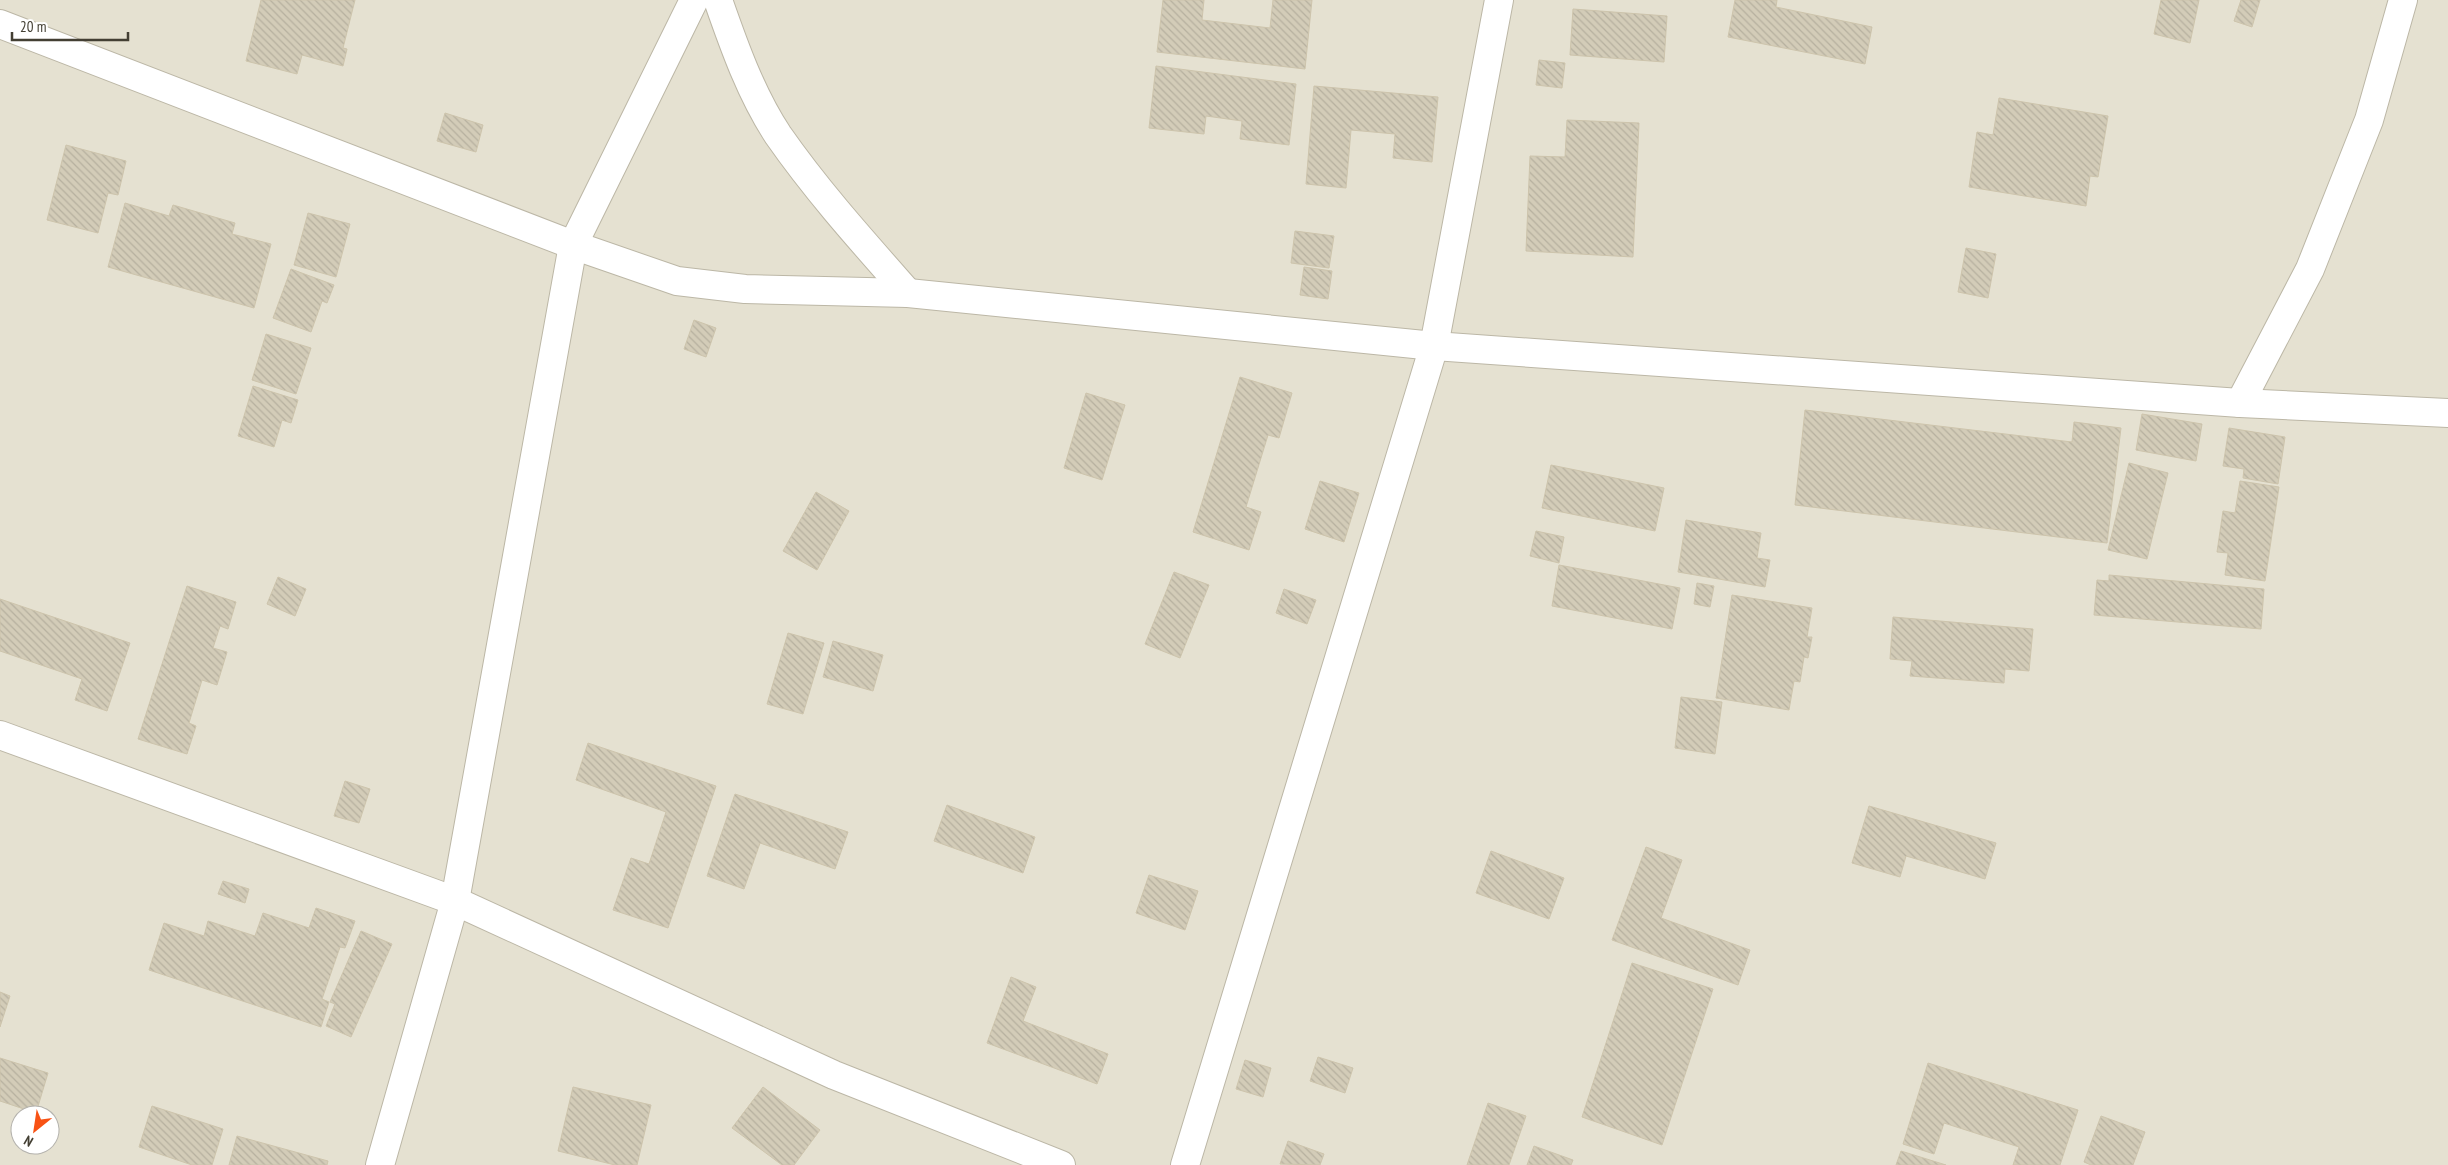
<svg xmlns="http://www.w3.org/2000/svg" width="2448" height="1165" font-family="'PT Sans Narrow',sans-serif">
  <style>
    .residential { fill: #e5e1d1; fill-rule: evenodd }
    .building { fill: url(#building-back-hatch); stroke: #cdc4ac }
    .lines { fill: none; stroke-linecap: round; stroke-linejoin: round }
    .minor-casing { stroke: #bcb7a6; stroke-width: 30 }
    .minor { stroke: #fff; stroke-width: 28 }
  </style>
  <defs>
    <pattern id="building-back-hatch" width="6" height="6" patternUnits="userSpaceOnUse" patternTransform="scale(1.25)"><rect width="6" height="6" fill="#d3ccb8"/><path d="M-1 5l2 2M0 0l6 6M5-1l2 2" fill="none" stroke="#b6b09f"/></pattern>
  </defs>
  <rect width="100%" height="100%" fill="#f1efe3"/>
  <path class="residential" d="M0 0H2448V1165H0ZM20 1115H50V1145H20Z"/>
  <g class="building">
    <path d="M261 0H355L343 48 347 49 343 66 302 55 297 74 246 61Z"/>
    <path d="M1163 0H1204L1202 20 1270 28 1273 0H1312L1305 69 1157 52Z"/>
    <path d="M1735 0H1777L1776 7 1872 27 1865 64 1728 37Z"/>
    <path d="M2161 0H2199L2190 43 2154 34Z"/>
    <path d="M2241 0H2260L2252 27 2234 21Z"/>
    <path d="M1573 9 1667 16 1664 62 1570 55Z"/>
    <path d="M1539 60 1565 63 1562 88 1536 85Z"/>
    <path d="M1156 66 1296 84 1289 145 1240 139 1242 121 1206 116 1204 134 1149 128Z"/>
    <path d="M1314 86 1438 97 1432 162 1393 158 1395 134 1351 130 1346 188 1306 184Z"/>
    <path d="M1999 98 2108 116 2098 177 2090 176 2086 206 1969 187 1977 132 1993 135Z"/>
    <path d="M445 113 483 125 476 152 437 141Z"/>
    <path d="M1567 120 1639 123 1633 257 1526 251 1530 156 1565 157Z"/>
    <path d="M66 145 126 161 118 195 108 193 98 233 47 220Z"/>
    <path d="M125 203 169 216 173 205 235 223 232 234 271 244 254 308 108 267Z"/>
    <path d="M308 213 350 224 336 277 294 265Z"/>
    <path d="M1295 231 1334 236 1329 268 1291 263Z"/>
    <path d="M1966 248 1996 254 1988 298 1958 292Z"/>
    <path d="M1304 267 1332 271 1328 299 1300 295Z"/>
    <path d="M291 269 334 285 327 303 322 301 311 332 273 318Z"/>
    <path d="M694 320 716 328 706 357 684 349Z"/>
    <path d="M266 334 311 348 296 394 252 380Z"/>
    <path d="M1240 377 1292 393 1279 438 1268 435 1246 507 1261 512 1249 550 1193 532Z"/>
    <path d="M253 386 298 400 291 423 282 420 274 447 238 436Z"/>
    <path d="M1086 393 1125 405 1102 480 1064 468Z"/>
    <path d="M1805 410 2072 442 2074 422 2121 428 2107 543 1795 505Z"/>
    <path d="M2142 414 2202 424 2196 461 2136 450Z"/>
    <path d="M2229 428 2285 437 2278 484 2243 478 2244 469 2223 466Z"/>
    <path d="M2129 463 2168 473 2147 559 2108 550Z"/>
    <path d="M1551 465 1664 488 1655 531 1542 508Z"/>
    <path d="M1320 481 1359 493 1344 542 1305 529Z"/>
    <path d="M2240 481 2279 487 2265 581 2225 575 2228 553 2217 552 2223 511 2235 513Z"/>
    <path d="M816 492 849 511 817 570 783 551Z"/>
    <path d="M1686 520 1761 533 1757 558 1770 560 1765 587 1678 572Z"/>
    <path d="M1536 531 1564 537 1559 563 1530 556Z"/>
    <path d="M1559 565 1680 588 1672 629 1552 606Z"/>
    <path d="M1174 572 1209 585 1180 658 1145 644Z"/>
    <path d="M2109 575 2264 589 2261 629 2094 615 2097 580 2109 581Z"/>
    <path d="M278 577 306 589 295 616 267 604Z"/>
    <path d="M1697 583 1714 586 1710 607 1694 604Z"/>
    <path d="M187 586 236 602 228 629 220 626 213 648 227 652 217 685 202 680 189 723 196 726 187 754 138 739Z"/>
    <path d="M1284 589 1316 600 1307 624 1276 613Z"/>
    <path d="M1732 595 1812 608 1807 637H1812L1808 658 1804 657 1800 682 1794 681 1789 710 1716 698Z"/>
    <path d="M0 599 130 643 107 711 75 700 82 679 0 651Z"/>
    <path d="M1893 617 2033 629 2029 671 2005 669 2004 683 1910 676 1912 661 1890 659Z"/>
    <path d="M788 633 824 643 803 714 767 704Z"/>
    <path d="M833 641 883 655 873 691 823 677Z"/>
    <path d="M1681 697 1722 702 1715 754 1675 748Z"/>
    <path d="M588 743 716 786 668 928 613 910 631 858 649 864 666 812 576 780Z"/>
    <path d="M345 781 370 789 359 823 334 816Z"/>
    <path d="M735 794 848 832 835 869 760 843 744 889 707 876Z"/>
    <path d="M947 805 1035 837 1023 873 934 841Z"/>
    <path d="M1869 806 1996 843 1985 879 1906 856 1900 877 1852 863Z"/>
    <path d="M1646 847 1682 860 1661 918 1750 950 1738 985 1612 940Z"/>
    <path d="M1491 851 1564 878 1549 919 1476 893Z"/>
    <path d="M1149 875 1198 891 1185 930 1136 913Z"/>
    <path d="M223 881 249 889 245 903 218 894Z"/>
    <path d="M316 908 355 921 345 948 340 947 322 999 329 1002 321 1027 149 970 164 923 204 936 208 921 255 936 263 913 309 928Z"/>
    <path d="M361 931 392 944 351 1037 326 1026 335 1004 330 1002Z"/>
    <path d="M1632 963 1713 989 1662 1145 1582 1117Z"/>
    <path d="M1011 977 1036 987 1023 1021 1108 1054 1097 1084 987 1043Z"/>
    <path d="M0 992 10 996 0 1027Z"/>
    <path d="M1318 1057 1353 1068 1345 1093 1310 1081Z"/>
    <path d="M0 1058 48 1073 36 1113 0 1101Z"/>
    <path d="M1245 1060 1271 1068 1263 1097 1236 1089Z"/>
    <path d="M1928 1063 2078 1110 2060 1165H2013L2019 1147 1944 1123 1934 1154 1903 1144Z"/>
    <path d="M573 1087 651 1105 637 1165H615L558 1151Z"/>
    <path d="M763 1087 820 1130 794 1165H782L732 1128Z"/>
    <path d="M1488 1103 1526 1116 1509 1165H1467Z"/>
    <path d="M152 1106 223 1129 212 1165H192L139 1147Z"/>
    <path d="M2101 1116 2145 1132 2133 1165H2091L2084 1162Z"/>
    <path d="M237 1136 328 1161 327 1165H229Z"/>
    <path d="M1288 1141 1324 1154 1320 1165 1280 1164Z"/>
    <path d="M1534 1146 1573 1160 1571 1165H1527Z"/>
    <path d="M1901 1151 1946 1165H1896Z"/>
  </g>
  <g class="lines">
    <defs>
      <g id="minor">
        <path d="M718 0C734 46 751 94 778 135 817 191 863 242 908 293"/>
        <path d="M0 24 573 245 677 281 745 289 908 293 1434 346 2240 403 2448 413"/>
        <path d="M2240 403 2310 269 2369 120 2403 0"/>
        <path d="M0 735 455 901 834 1075 1061 1165"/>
        <path d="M380 1165 455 901 573 245 694 0"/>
        <path d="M1185 1165 1434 346 1499 0"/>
      </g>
    </defs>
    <use href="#minor" class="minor-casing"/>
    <use href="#minor" class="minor"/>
  </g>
  <g transform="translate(35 1130) rotate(210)"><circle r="24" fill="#ffffff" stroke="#b4b2ad"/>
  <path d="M0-4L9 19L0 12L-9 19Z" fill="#f85214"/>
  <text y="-8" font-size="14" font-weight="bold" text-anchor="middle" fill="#433f33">N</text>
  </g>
  <path d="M12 32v8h116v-8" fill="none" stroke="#433f33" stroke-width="2.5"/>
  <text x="20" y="32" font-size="15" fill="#433f33" stroke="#ffffff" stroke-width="4" paint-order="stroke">20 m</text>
</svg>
